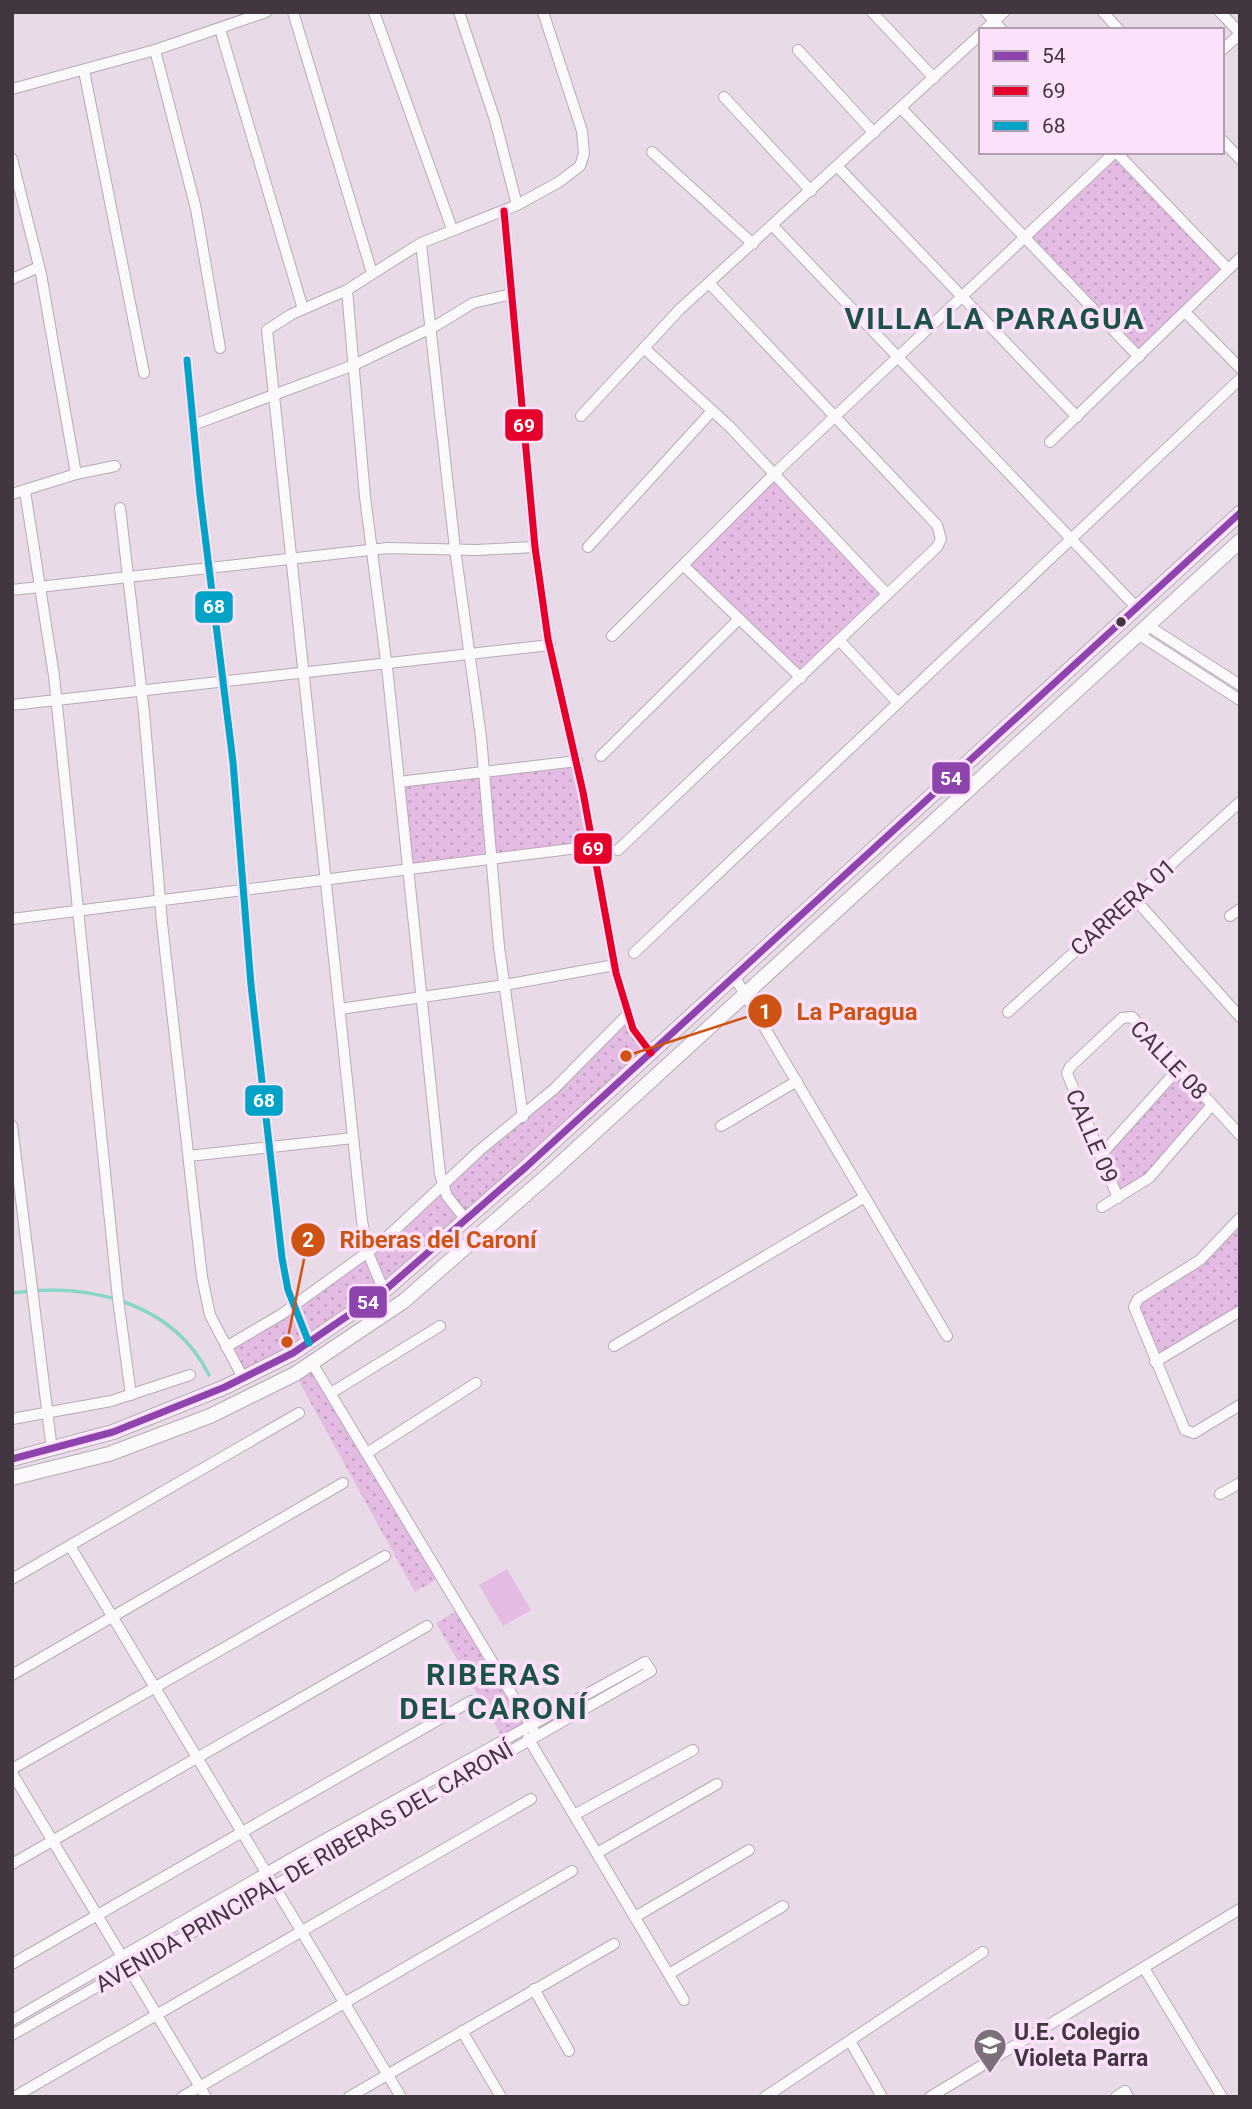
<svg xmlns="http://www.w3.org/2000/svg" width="1252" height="2109" font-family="Roboto,sans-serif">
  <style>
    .green { fill: url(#green-dots) }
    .pitch { fill: #e4bbe2 }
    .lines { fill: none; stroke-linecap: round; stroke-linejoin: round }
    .stream { stroke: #89d6c8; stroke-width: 3.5 }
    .minor-casing { stroke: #b6abb6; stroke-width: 12 }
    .tertiary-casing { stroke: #b6abb6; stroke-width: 16 }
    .minor { stroke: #fcf9fc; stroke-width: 10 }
    .tertiary { stroke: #fcf9fc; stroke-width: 14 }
    .bus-1-casing { stroke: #fce1fb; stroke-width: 12 }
    .bus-2-casing { stroke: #fce1fb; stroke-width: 12 }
    .bus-3-casing { stroke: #fce1fb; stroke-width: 12 }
    .bus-1 { stroke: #8e44ad; stroke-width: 7 }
    .bus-2 { stroke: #e4002b; stroke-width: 7 }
    .bus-3 { stroke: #03a3c7; stroke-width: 7 }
    .bus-dot { fill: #423741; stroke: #fce1fb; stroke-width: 2.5 }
    .labels { text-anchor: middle; stroke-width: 7; stroke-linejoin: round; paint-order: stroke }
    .street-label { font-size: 23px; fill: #423741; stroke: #fce1fb }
    .poi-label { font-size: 23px; font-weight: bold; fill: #423741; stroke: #fce1fb; text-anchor: start }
    .district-label { font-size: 30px; font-weight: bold; letter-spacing: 2px; fill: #1c5247; stroke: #fce1fb }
    .leader { fill: none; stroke: #cf5414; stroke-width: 2.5 }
    .callout-dot { fill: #cf5414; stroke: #fce1fb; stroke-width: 2.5 }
    .mark-label { font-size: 21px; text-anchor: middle; font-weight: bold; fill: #fff }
    .callout-label { font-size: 24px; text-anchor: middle; font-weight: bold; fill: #cf5414; stroke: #fce1fb; stroke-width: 7; stroke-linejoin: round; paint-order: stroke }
    .line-badge { stroke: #fce1fb; stroke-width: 2.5 }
    .badge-label { font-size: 19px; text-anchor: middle; font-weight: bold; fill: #fff }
  </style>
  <defs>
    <pattern id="green-dots" width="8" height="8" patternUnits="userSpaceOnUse" patternTransform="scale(1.75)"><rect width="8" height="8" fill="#e4bbe2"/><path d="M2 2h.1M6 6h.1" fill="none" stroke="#c5a1c3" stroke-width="1.8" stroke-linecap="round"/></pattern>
  </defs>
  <rect width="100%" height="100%" fill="#e9dae8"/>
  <g class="green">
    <path d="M1115 152 1228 269 1139 357 1024 239Z"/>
    <path d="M774 474 887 594 801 678 684 566Z"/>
    <path d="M577 761 594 846 408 869 399 782Z"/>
    <path d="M628 1014 651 1053 412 1269 243 1378 226 1347 383 1241Z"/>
    <path d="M1179 1068 1212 1105 1160 1165 1118 1198 1100 1157Z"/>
    <path d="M1240 1218V1311L1155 1362 1136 1303 1178 1276Z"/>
    <path d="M312 1363 442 1576 415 1592 295 1374Z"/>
    <path d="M462 1608 531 1725 504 1740 436 1623Z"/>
  </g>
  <path class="pitch" d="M507 1569 531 1610 503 1626 479 1585Z"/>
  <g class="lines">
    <path class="stream" d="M12 1293C88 1282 173 1302 209 1375"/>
    <defs>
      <g id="minor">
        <path d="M293 12 372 273"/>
        <path d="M374 12 452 229"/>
        <path d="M459 12 495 120 517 205"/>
        <path d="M872 12 934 78"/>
        <path d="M986 12 1002 30"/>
        <path d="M1103 12 1119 30"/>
        <path d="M1220 12 1240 33"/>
        <path d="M220 29 303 309"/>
        <path d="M985 30 1004 12"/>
        <path d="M155 50 196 209 220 348"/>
        <path d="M798 50 874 133"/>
        <path d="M1222 50 1240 34"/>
        <path d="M84 71 144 373"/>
        <path d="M12 89 155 50 266 12"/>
        <path d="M724 97 811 191"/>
        <path d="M901 108 1139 357"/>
        <path d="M1222 140 1240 159"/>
        <path d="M652 152 753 244"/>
        <path d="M1116 152 1228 269"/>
        <path d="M12 159 41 274 76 474"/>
        <path d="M838 167 1077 417"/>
        <path d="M504 211 535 547 548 639 583 792 616 973 633 1029 651 1053"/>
        <path d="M773 226 1137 608"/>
        <path d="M421 243 455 549 481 737 499 947 523 1117"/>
        <path d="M12 279 39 267"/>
        <path d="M347 290 365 497 388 676 440 1174 447 1196 466 1220"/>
        <path d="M1185 312 1240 368"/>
        <path d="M644 348 730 427 887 594"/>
        <path d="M187 360 200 495 233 762 251 985 282 1258 288 1290 309 1343"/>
        <path d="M581 416 680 309 981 34"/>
        <path d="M193 425 354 365 437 325 473 303 511 294"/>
        <path d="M1050 442 1240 258"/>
        <path d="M25 491 54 676 118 1299 131 1395"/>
        <path d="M12 494 76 474 115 466"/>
        <path d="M120 508 144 712 162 923 202 1277 210 1315 243 1378"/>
        <path d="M588 547 712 411"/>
        <path d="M684 566 801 678"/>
        <path d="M12 590 387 548 476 550 535 547"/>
        <path d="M1147 625 1240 685"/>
        <path d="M1138 634 1240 700"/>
        <path d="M612 636 774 474 1115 152"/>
        <path d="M839 640 897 702"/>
        <path d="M12 705 550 645"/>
        <path d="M601 756 739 619"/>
        <path d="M399 782 577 761"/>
        <path d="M618 850 937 547 941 539 937 525 709 283"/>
        <path d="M1133 897 1240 1017"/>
        <path d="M1230 916 1240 909"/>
        <path d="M12 919 594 846"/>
        <path d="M634 953 1240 379"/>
        <path d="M734 976 947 1336"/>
        <path d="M340 1009 505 985 615 965"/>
        <path d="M1008 1012 1240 802"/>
        <path d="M12 1126 52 1450"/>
        <path d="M721 1126 797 1081"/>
        <path d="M189 1156 353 1138"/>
        <path d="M1100 1156 1179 1068"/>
        <path d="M1118 1198 1067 1073 1070 1067 1122 1018 1132 1017 1240 1135"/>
        <path d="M1102 1207 1149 1178 1212 1105"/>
        <path d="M1240 1218 1200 1260 1138 1299 1134 1307 1185 1430 1194 1433 1240 1405"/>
        <path d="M384 1291 368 1253 362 1221 267 330 292 314 347 290 421 243 517 205 559 182 580 166 584 154 582 131 543 12"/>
        <path d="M614 1346 865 1197"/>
        <path d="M226 1347 282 1314 383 1241 480 1150 554 1089 628 1014"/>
        <path d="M1155 1362 1240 1311"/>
        <path d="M312 1363 534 1731"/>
        <path d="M331 1393 440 1326"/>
        <path d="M12 1419 111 1401 190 1375"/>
        <path d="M367 1453 476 1383"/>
        <path d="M1220 1494 1240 1483"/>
        <path d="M70 1546 401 2097"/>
        <path d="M12 1579 299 1413"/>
        <path d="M12 1675 343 1483"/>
        <path d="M528 1738 684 2000"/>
        <path d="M12 1769 385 1556"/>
        <path d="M12 1773 206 2097"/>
        <path d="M574 1815 693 1750"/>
        <path d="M597 1853 717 1784"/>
        <path d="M12 1864 427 1626"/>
        <path d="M635 1917 749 1850"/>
        <path d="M12 1964 471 1701"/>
        <path d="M1144 1968 1222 2097"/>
        <path d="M669 1974 783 1906"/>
        <path d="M534 1989 569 2051"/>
        <path d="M12 2020 311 1847 645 1662 651 1671 12 2035"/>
        <path d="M462 2031 501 2097"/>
        <path d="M850 2041 882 2097"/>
        <path d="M14 2097 531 1799"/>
        <path d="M182 2097 572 1871"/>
        <path d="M349 2097 614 1944"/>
        <path d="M765 2097 983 1952"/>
        <path d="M930 2097 1240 1909"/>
        <path d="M1116 2097 1125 2091 1128 2097"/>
      </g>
      <g id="tertiary">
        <path d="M12 1459 113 1432 225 1387 293 1353 384 1291 526 1167 1240 513"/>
        <path d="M12 1478 109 1454 210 1416 295 1374 404 1301 549 1174 1240 541"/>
      </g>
    </defs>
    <use href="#minor" class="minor-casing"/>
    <use href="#tertiary" class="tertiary-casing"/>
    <use href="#minor" class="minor"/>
    <use href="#tertiary" class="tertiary"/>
    <defs>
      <path id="bus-1" d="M12 1459 113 1432 225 1387 293 1353 384 1291 526 1167 1240 513"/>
      <path id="bus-2" d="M504 211 535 547 548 639 583 792 616 973 633 1029 651 1053"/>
      <path id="bus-3" d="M187 360 200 495 233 762 251 985 282 1258 288 1290 309 1343"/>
    </defs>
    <use href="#bus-1" class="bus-1-casing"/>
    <use href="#bus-2" class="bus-2-casing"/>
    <use href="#bus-3" class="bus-3-casing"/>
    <use href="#bus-1" class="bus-1"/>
    <use href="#bus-2" class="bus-2"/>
    <use href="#bus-3" class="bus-3"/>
  </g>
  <defs>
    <symbol id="school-pin" viewBox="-11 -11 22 30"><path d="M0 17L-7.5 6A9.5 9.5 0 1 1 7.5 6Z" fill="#7c707b" stroke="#fce1fb"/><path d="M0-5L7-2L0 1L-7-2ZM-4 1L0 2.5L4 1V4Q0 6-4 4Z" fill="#fff"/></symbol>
  </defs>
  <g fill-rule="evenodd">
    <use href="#school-pin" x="971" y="2026" width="38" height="52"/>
  </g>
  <circle class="bus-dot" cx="1121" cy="622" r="6"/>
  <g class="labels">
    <g class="street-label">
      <text transform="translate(1123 907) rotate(-42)" y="8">CARRERA 01</text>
      <text transform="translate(1169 1060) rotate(46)" y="8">CALLE 08</text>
      <text transform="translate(1092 1136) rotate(67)" y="8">CALLE 09</text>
      <text transform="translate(304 1867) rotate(-30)" y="8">AVENIDA PRINCIPAL DE RIBERAS DEL CARONÍ</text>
    </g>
    <g class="poi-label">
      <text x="1014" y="2040">U.E. Colegio<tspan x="1014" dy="26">Violeta Parra</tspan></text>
    </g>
    <g class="district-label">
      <text x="995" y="329">VILLA LA PARAGUA</text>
      <text x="494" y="1685">RIBERAS<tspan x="494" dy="34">DEL CARONÍ</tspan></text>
    </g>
  </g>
  <path class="leader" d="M626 1056L765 1011M287 1342L308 1240"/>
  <g class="callout-dot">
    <circle cx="626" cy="1056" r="7"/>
    <circle cx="287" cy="1342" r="7"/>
    <circle cx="765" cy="1011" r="18"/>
    <circle cx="308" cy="1240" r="18"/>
  </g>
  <g class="mark-label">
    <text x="765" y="1019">1</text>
    <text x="308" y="1247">2</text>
  </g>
  <g class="callout-label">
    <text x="857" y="1020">La Paragua</text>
    <text x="438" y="1248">Riberas del Caroní</text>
  </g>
  <g class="line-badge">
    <rect x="504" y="408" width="40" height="34" rx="7" fill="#e4002b"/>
    <rect x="194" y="590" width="40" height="34" rx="7" fill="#03a3c7"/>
    <rect x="931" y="761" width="40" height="34" rx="7" fill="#8e44ad"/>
    <rect x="573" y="832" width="40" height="33" rx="7" fill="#e4002b"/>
    <rect x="244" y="1084" width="40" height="33" rx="7" fill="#03a3c7"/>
    <rect x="348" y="1285" width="40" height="34" rx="7" fill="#8e44ad"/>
  </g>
  <g class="badge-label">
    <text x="524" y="432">69</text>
    <text x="214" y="613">68</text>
    <text x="951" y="785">54</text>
    <text x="593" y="855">69</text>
    <text x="264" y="1107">68</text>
    <text x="368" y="1309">54</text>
  </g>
  <rect width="1252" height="2109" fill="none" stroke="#423741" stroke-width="28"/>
  <rect x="979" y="28" width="245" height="126" fill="#fce1fb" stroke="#b29db1" stroke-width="2"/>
  <rect x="993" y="51" width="35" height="10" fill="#8e44ad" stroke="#b29db1" stroke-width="2"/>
  <text x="1042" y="63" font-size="21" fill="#423741">54</text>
  <rect x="993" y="86" width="35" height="10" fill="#e4002b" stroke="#b29db1" stroke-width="2"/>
  <text x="1042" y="98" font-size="21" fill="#423741">69</text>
  <rect x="993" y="121" width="35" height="10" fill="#03a3c7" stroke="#b29db1" stroke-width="2"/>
  <text x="1042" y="133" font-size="21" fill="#423741">68</text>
</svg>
